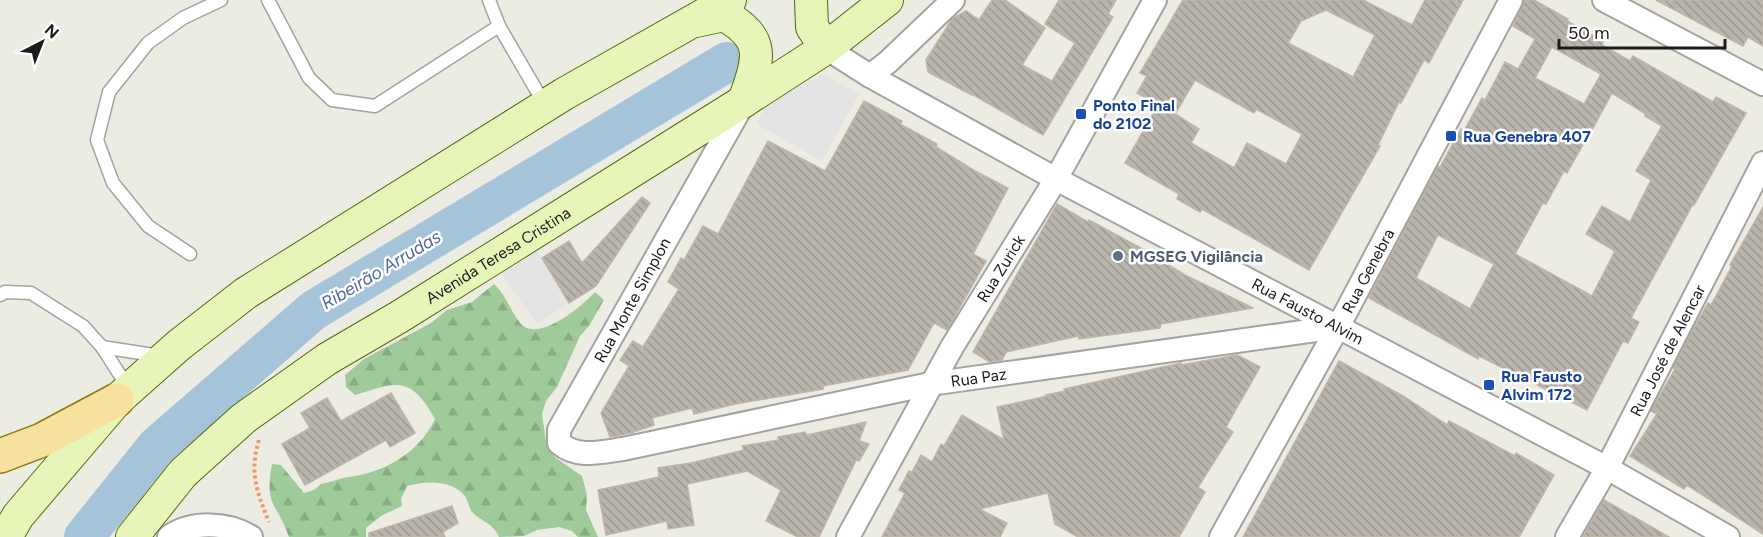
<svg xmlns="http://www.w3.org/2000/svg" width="1763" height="537" font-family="Figtree,sans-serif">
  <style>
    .forest { fill: url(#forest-firs) }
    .parking { fill: #e4e4e4 }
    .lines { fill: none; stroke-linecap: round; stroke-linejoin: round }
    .river { stroke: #a5c3d9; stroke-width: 40 }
    .building { fill: url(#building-back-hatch); stroke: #beb5a6; stroke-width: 1.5; fill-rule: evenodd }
    .lane-casing { stroke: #a3a3a3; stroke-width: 15 }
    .street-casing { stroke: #a3a3a3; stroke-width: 26 }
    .secondary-casing { stroke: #4f6c0b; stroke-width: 34 }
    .primary-casing { stroke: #8d7a08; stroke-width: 36 }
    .path { stroke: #f2956f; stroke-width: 4; stroke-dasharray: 3 3; stroke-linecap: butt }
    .lane { stroke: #fff; stroke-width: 12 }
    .street { stroke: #fff; stroke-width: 22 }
    .secondary { stroke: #e7f5b8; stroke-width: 32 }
    .primary { stroke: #f6e19f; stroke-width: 33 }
    .transit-dot { fill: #1a4fb4; stroke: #fff; stroke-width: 2 }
    .service-dot { fill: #5c6f8a; stroke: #fff; stroke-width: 2 }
    .labels { text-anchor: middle; stroke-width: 5; stroke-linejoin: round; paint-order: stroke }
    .transit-label { font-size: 16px; font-weight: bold; fill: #164399; stroke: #fff; text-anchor: start }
    .street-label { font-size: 16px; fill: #1c1c1c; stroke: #fff }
    .service-label { font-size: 16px; font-weight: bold; fill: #4e5e75; stroke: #fff; text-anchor: start }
    .water-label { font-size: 18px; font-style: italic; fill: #4f6aa6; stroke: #fff }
  </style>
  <defs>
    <pattern id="forest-firs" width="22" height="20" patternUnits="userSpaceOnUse" patternTransform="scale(1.5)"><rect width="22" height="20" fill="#9fca99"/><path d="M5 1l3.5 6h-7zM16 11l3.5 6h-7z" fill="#88ad83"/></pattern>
    <pattern id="building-back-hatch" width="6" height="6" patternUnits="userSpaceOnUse" patternTransform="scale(1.5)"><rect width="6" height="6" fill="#b9b4ac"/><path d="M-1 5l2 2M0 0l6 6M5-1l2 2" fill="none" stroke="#9e9a93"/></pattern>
  </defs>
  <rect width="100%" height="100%" fill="#edece3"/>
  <path class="forest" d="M494 284C506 295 510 310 520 323 538 344 582 306 595 292L604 300 589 326 580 336 557 387 546 401 542 414 547 448 556 458 582 476 587 495 586 510 598 537H578L572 531 559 527 537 530 524 536 499 537C494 524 481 521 472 512 468 507 468 499 464 495 450 479 425 481 407 486L401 499 402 506 381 516 366 528V537H289C277 502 264 507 272 464L281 465 304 493 314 490 321 484C331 482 340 478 349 477 385 472 419 453 435 419 427 405 415 385 397 385 386 384 366 392 355 395L346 387 345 375 364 359 431 323 447 310 472 302Z"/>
  <g class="parking">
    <path d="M822 74 859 94 822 161 756 124 767 104Z"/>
    <path d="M533 248 542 258 569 303 537 324 500 271Z"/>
  </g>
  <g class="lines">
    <path class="river" d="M84 537 157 446 314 310 727 62"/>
  </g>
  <g class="building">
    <path d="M992 0H1005L1045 28 1022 65 1052 81 1075 43 1045 24 1059 0H1116L1108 14 1113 17 1043 135 972 94V95L928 72 926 60 952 19 966 11 979 20Z"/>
    <path d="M1183 0H1363L1412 25 1425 0H1463L1429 63 1424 60 1401 103 1399 102 1378 145 1380 146 1309 270 1202 209 1200 212 1177 199 1179 194 1125 163 1158 105 1137 93 1147 76 1140 73ZM1326 10 1375 35 1353 77 1288 43 1301 21ZM1195 80 1254 113 1256 109 1302 134 1286 164 1247 143 1234 168 1191 143 1199 129 1175 114Z"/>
    <path d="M1525 0H1534L1568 19 1567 21 1603 41 1602 45 1630 61 1633 56 1713 102 1716 97 1746 113 1694 205 1693 204 1631 318 1639 322 1628 343 1623 341 1587 410 1479 356 1478 359 1369 298 1438 166 1440 167 1461 129 1464 131 1482 98 1485 100 1505 62 1518 69 1535 39 1513 26ZM1552 47 1601 74 1584 104 1535 78ZM1612 93 1646 114 1645 116 1662 126 1636 171 1651 180 1630 222 1602 206 1586 234 1615 251 1592 296 1515 254 1543 203 1546 204 1564 171 1567 173 1585 141H1586ZM1438 235 1494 264 1470 309 1416 278Z"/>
    <path d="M1656 0H1763V46L1748 37 1743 46Z"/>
    <path d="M864 101 902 121 900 124 937 144 936 147 975 171 1008 188 973 254 986 261 947 330 934 323 908 370 823 386V389L735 404 694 414 692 408 652 418 654 425 631 433 610 437 601 413 629 366 620 360 633 341 643 347 679 289 668 282 681 258 684 260 703 226 718 234 768 141 825 171Z"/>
    <path d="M642 197 650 203 596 286 569 303 542 258 569 241 582 263Z"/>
    <path d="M1057 204 1088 222 1089 220 1163 260 1162 261 1185 275 1253 308 1161 324 1160 328 1079 339 1078 336 1006 352 1002 360 990 362 973 352Z"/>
    <path d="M1763 207V534L1687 485 1684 489 1630 456 1657 414 1651 411 1675 369 1673 368 1691 333 1708 303 1711 305 1732 266 1730 265Z"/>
    <path d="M1237 355 1260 367 1226 427 1233 432 1198 487 1205 492 1179 537H1078L1055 524 1048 493 979 509 1007 523 1000 537H882L905 493 899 490 909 471 912 472 921 455 932 462 941 444 944 446 962 415 1004 440 997 407 1048 396 1046 395 1065 391 1064 389 1181 363V365Z"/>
    <path d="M1339 361 1403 396 1447 425 1449 421 1515 456 1516 453 1554 475 1519 537H1243Z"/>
    <path d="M391 393 415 433 390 447 386 440 305 485 282 444 310 428 301 413 327 398 341 421Z"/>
    <path d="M866 422 859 441 869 444 859 461 856 460 819 537H798L766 521 781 490 747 471 687 484 694 525 668 529 667 521 606 535 598 490 659 477 658 468 691 463 744 450 742 446 779 440 778 437 805 432 807 435Z"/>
    <path d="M1604 500 1634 517 1669 537H1583Z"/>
    <path d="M452 506 458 523 443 532 445 537H369V533Z"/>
  </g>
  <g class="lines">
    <defs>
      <g id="lane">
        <path d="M268 0 309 78 332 100 375 106 499 26"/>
        <path d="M489 0 499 26 545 105"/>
        <path d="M190 254 148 226 113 183 97 140 109 92 148 43 183 18 221 0"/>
        <path d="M0 295 5 292 31 293 83 326 102 347 129 389"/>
        <path d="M102 347 160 356"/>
      </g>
      <g id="street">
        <path d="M1604 0 1763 84"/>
        <path id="s1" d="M826 48 870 76 1056 179 1607 468 1728 537"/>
        <path d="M870 76 888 62 953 0"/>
        <path id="s2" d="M744 102 559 430V443C578 459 601 452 623 449L930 384 1338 327"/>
        <path d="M169 537C191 521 228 522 251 537"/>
        <path id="s3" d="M848 537 952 347 1056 179 1155 0"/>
        <path id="s4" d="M1221 537 1338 327 1511 0"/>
        <path id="s5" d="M1567 537 1607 468 1763 163"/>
      </g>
      <g id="secondary">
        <path d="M811 0 812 27 826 48"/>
        <path d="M696 21 724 15C767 39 759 59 744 101"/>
        <path d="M6 537 18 516 117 400 179 345 246 293 564 94 730 0"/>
        <path id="s6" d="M132 537 183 473 244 418 327 359 399 317 744 101 826 48 887 0"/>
      </g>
      <path id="primary" d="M0 456 42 440 117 400"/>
    </defs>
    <use href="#lane" class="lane-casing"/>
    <use href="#street" class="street-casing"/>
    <use href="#secondary" class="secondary-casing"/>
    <use href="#primary" class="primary-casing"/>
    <path class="path" d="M259 440C249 471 257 493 269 522"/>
    <use href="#lane" class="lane"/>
    <use href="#street" class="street"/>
    <use href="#secondary" class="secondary"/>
    <use href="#primary" class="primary"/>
  </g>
  <g class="transit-dot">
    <rect x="1075" y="108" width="12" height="12" rx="3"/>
    <rect x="1445" y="130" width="12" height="12" rx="3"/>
    <rect x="1483" y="379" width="12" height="12" rx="3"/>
  </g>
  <circle class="service-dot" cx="1118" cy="256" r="6"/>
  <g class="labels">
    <g class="transit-label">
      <text x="1093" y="111">Ponto Final<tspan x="1093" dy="18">do 2102</tspan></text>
      <text x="1463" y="142">Rua Genebra 407</text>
      <text x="1501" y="382">Rua Fausto<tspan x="1501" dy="18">Alvim 172</tspan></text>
    </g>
    <g class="street-label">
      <text dy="6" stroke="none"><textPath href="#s6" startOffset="466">Avenida Teresa Cristina</textPath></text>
      <text dy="6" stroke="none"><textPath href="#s3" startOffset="309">Rua Zurick</textPath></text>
      <text dy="6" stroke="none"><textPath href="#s4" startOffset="304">Rua Genebra</textPath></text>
      <text transform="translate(632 300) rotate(-61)" y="6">Rua Monte Simplon</text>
      <text dy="6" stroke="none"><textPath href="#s1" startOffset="549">Rua Fausto Alvim</textPath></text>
      <text dy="6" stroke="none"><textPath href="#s5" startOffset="212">Rua José de Alencar</textPath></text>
      <text dy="6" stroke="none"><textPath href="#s2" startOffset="819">Rua Paz</textPath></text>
    </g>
    <g class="service-label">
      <text x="1130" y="262">MGSEG Vigilância</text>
    </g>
    <g class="water-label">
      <text transform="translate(381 270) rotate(-31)" y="6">Ribeirão Arrudas</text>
    </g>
  </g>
  <g transform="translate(42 42) rotate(42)" stroke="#ffffff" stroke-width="4.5" paint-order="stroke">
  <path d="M0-4.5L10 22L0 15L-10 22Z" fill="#1c1c1c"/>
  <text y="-9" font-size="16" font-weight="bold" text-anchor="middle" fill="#1c1c1c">N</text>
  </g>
  <path d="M1559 39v9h166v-9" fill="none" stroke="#1c1c1c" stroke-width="3"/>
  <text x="1568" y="39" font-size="18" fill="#1c1c1c" stroke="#ffffff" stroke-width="4.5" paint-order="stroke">50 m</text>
</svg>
